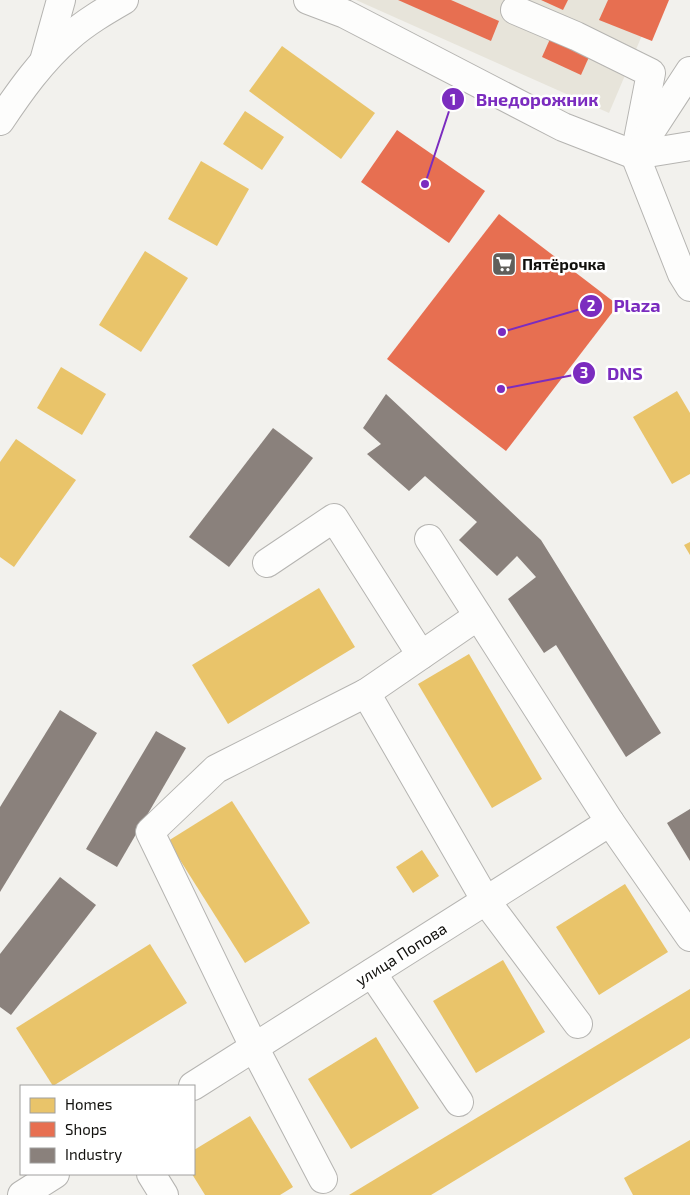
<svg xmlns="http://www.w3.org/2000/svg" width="690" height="1195" font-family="'Exo 2',sans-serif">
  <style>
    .built { fill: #e7e4da }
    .homes { fill: #e9c46a }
    .shops { fill: #e76f51 }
    .industry { fill: #8a817c }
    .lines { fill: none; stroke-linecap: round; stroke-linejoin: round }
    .minor-casing { stroke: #b5b4b1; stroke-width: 30 }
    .major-casing { stroke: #b5b4b1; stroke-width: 30 }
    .minor { stroke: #fdfdfc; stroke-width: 28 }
    .major { stroke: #fdfdfc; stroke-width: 28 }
    .labels { text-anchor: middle; stroke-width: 5; stroke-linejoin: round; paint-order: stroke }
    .poi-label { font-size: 16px; font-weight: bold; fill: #11100d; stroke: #fff; text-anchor: start }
    .street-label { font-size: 16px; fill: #11100d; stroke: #fff }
    .leader { fill: none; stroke: #7b2cbf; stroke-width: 2 }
    .callout-dot { fill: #7b2cbf; stroke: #fff; stroke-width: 2 }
    .mark-label { font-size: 15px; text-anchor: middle; font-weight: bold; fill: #fff }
    .callout-label { font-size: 18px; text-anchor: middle; font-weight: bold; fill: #7b2cbf; stroke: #fff; stroke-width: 5; stroke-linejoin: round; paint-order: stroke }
  </style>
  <rect width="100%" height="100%" fill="#f2f1ed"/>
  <path class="built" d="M356 0H657L609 113Z"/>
  <g class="homes">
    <path d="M282 46 375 113 341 159 249 91Z"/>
    <path d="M245 111 284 137 262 170 223 144Z"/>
    <path d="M201 161 249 189 217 246 168 219Z"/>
    <path d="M145 251 188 278 141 352 99 325Z"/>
    <path d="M61 367 106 394 82 435 37 408Z"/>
    <path d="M677 391 690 413V474L672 484 633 417Z"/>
    <path d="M16 439 76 480 14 567 0 557V462Z"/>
    <path d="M690 542V555L684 545Z"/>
    <path d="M319 588 355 647 228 724 192 665Z"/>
    <path d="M469 654 542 779 492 808 418 684Z"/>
    <path d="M232 801 310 923 245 963 168 841Z"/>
    <path d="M422 850 439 876 413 893 396 867Z"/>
    <path d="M625 884 668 952 599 995 556 927Z"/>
    <path d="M150 944 187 1003 53 1086 16 1028Z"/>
    <path d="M503 960 545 1032 476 1073 433 1001Z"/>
    <path d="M690 989V1038L431 1195H349Z"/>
    <path d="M376 1037 419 1108 351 1149 308 1079Z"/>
    <path d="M250 1116 293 1187 280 1195H205L192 1174H194V1150Z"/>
    <path d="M690 1140V1195H633L624 1178Z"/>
  </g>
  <g class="shops">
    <path d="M398 0H451L499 21 491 41Z"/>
    <path d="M541 0H568L563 10Z"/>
    <path d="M608 0H669L652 41 599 20Z"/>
    <path d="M550 39 589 57 581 75 542 57Z"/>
    <path d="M397 130 485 191 449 243 361 182Z"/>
    <path d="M499 214 618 305 506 451 387 359Z"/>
  </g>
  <g class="industry">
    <path d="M386 394 541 540 661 733 626 757 556 645 544 653 508 599 536 577 517 556 497 576 459 540 477 522 425 476 409 491 367 454 381 444 363 428Z"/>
    <path d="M273 428 313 458 229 567 189 537Z"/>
    <path d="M60 710 97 733 0 892V807Z"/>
    <path d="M156 731 186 748 117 867 86 849Z"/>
    <path d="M690 809V861L667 823Z"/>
    <path d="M60 877 96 905 11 1015 0 1007V954Z"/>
  </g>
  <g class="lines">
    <defs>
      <g id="minor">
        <path d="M515 10 576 36 651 73 635 155"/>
        <path d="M44 61 61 0"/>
        <path d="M643 143 690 71"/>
        <path d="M635 155 682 274 690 287"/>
        <path d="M429 539 610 822 690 937"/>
        <path d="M267 563 334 518 421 655"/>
        <path d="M366 693 486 901 578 1024"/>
        <path d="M372 973 459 1102"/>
        <path d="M193 1086 610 822"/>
        <path d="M151 1174 164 1195"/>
        <path d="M323 1179 254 1047 150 832 216 769 366 693 478 616"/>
        <path d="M22 1195 55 1174"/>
      </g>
      <g id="major">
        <path d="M308 0 345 14 563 127 635 155 690 146"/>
        <path d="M0 121C20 91 42 60 69 37 86 22 105 11 124 0"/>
      </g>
    </defs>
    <use href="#minor" class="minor-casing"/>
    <use href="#major" class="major-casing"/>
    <use href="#minor" class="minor"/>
    <use href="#major" class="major"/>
  </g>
  <defs>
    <symbol id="supermarket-square" viewBox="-11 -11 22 22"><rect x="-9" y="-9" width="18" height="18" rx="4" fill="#605f5b" stroke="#fff"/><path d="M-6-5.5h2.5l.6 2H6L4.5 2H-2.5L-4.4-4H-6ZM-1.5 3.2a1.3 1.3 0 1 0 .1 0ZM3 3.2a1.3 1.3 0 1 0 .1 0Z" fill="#fff"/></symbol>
  </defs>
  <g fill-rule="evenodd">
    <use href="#supermarket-square" x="490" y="250" width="28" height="28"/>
  </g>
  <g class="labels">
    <g class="poi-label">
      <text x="522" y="270">Пятёрочка</text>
    </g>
    <g class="street-label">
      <text transform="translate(401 954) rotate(-32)" y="6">улица Попова</text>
    </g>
  </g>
  <path class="leader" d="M425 184L453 99M502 332L591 306M501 389L584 373"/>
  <g class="callout-dot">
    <circle cx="425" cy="184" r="5"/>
    <circle cx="502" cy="332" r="5"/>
    <circle cx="501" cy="389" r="5"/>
    <circle cx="453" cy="99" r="12"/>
    <circle cx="591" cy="306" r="12"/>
    <circle cx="584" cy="373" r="12"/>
  </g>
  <g class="mark-label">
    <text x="453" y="105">1</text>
    <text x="591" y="311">2</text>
    <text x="584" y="378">3</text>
  </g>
  <g class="callout-label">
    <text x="537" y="106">Внедорожник</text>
    <text x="637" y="312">Plaza</text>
    <text x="625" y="380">DNS</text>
  </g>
  <rect x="20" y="1085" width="175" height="90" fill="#ffffff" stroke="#a09f9e"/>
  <rect x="30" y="1098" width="25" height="15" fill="#e9c46a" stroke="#a09f9e"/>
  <text x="65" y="1110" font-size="15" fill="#11100d">Homes</text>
  <rect x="30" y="1122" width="25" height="15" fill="#e76f51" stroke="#a09f9e"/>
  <text x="65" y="1135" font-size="15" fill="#11100d">Shops</text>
  <rect x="30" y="1148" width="25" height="15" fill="#8a817c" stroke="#a09f9e"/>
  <text x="65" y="1160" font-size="15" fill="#11100d">Industry</text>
</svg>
